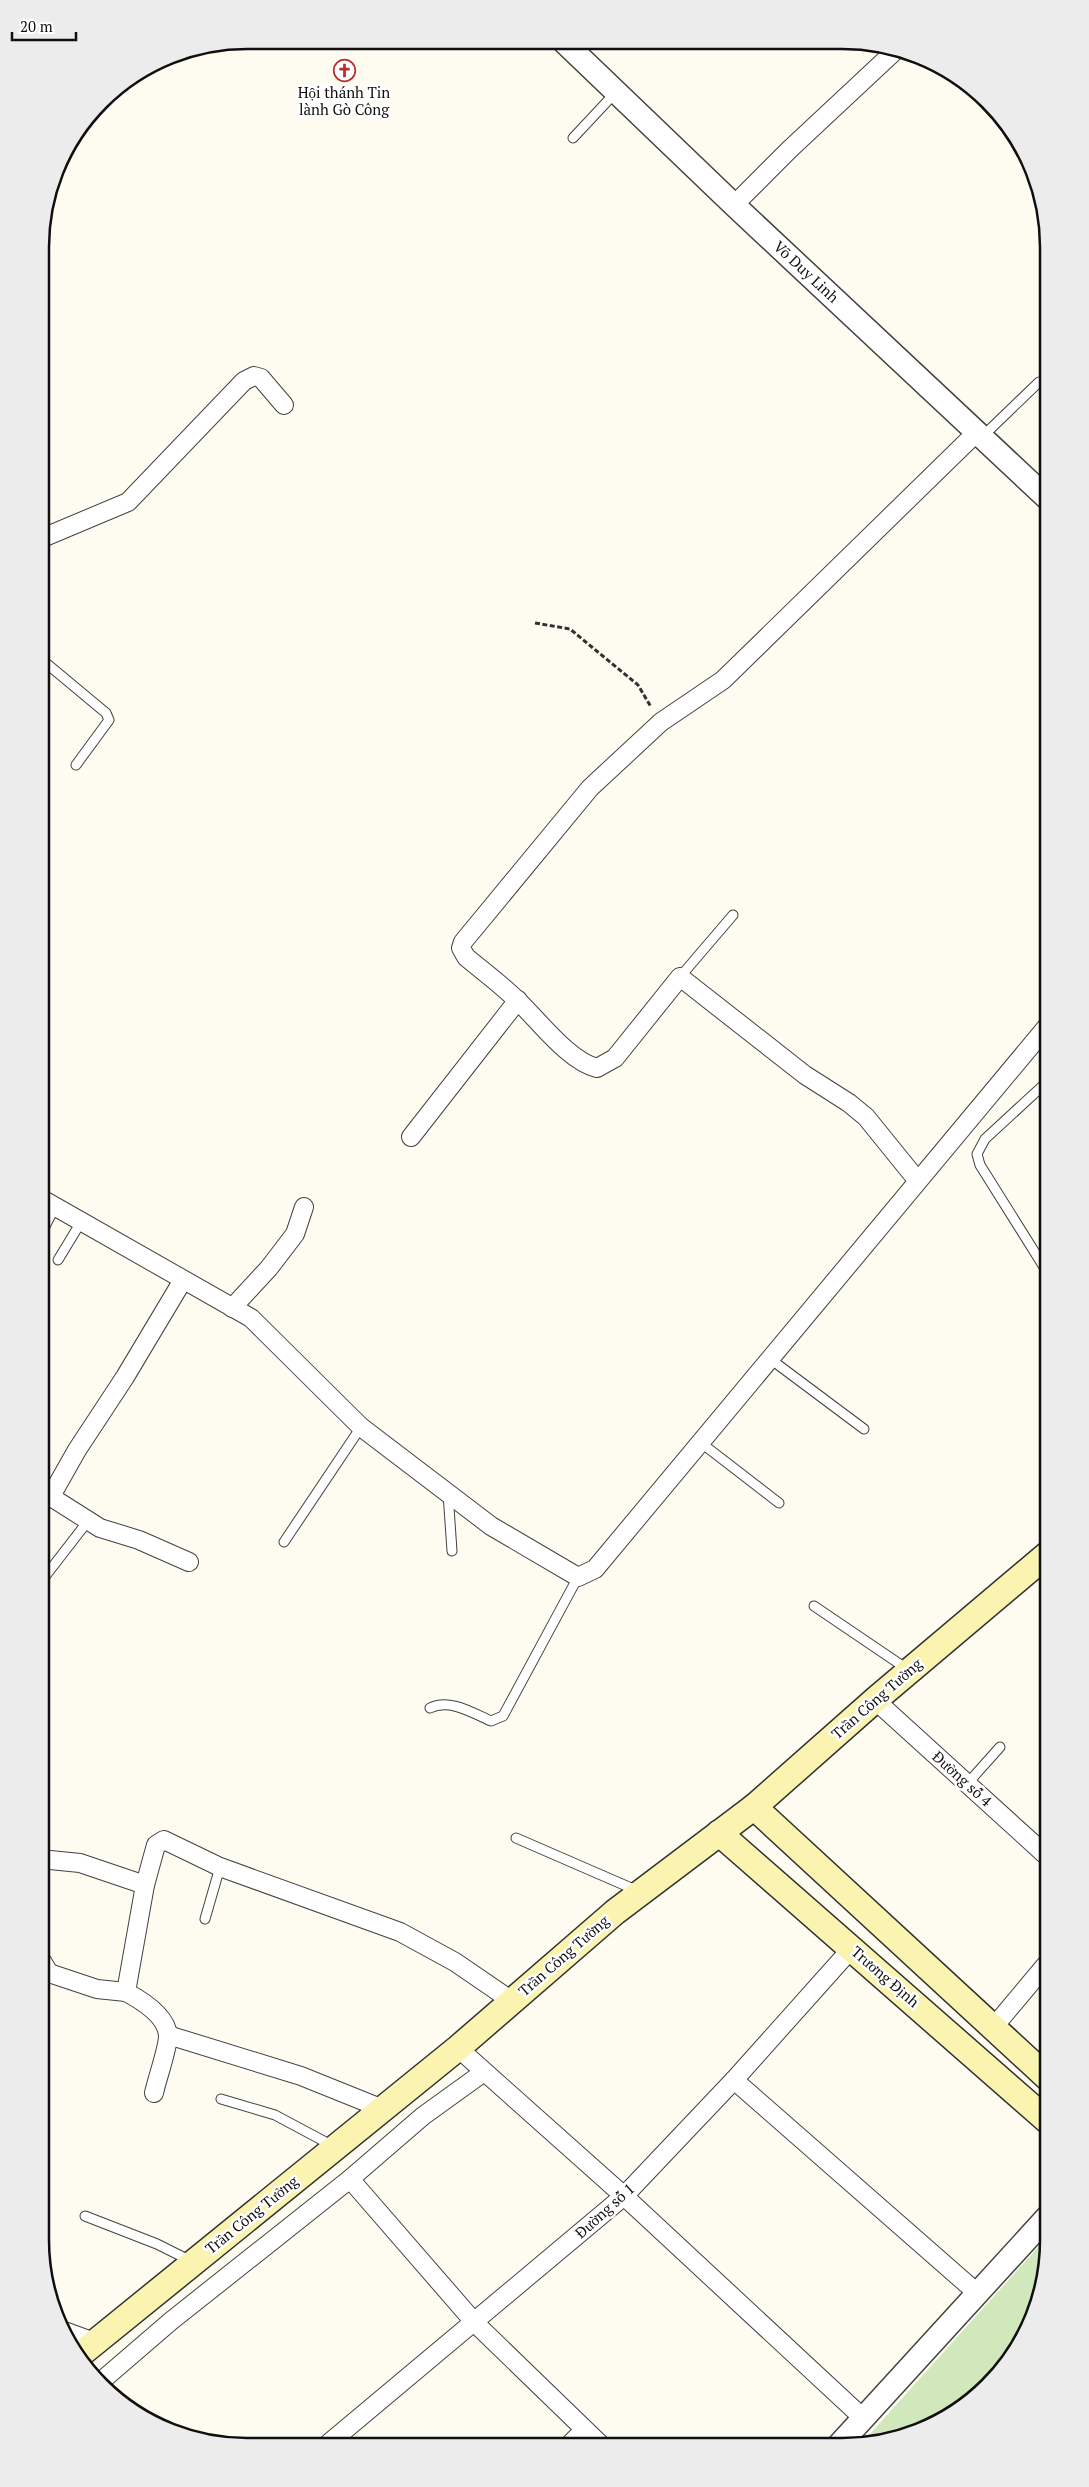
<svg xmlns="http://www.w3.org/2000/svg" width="1089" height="2487" font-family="'PT Serif',serif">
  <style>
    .green { fill: #d1e7bc }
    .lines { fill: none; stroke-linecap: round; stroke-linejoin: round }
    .service-casing { stroke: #424242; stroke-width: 11 }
    .minor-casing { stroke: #424242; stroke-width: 20 }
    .tertiary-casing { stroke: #424242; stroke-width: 25 }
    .secondary-casing { stroke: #313131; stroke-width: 28 }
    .path { stroke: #313131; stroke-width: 3; stroke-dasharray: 5 2.5; stroke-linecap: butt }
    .service { stroke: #fff; stroke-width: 9 }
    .minor { stroke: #fff; stroke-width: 18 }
    .tertiary { stroke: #fff; stroke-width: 22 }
    .secondary { stroke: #faf4b0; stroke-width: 25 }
    .labels { text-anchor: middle; stroke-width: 5; stroke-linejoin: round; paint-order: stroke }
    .poi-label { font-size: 15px; fill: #0f0f0f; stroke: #fff }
    .street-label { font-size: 15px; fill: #0f0f0f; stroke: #fff }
    .rim { fill: none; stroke: #0f0f0f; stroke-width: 2.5 }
  </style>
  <rect width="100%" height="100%" fill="#fefcf1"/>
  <path class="green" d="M1049 2235V2253L1033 2319 1014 2353 990 2382 957 2412 896 2440 860 2445Z"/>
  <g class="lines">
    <defs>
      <g id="service">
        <path d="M573 138 616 92"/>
        <path d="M983 436 1039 382"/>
        <path d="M40 658 106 713 109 720 76 765"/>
        <path d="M680 977 733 915"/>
        <path d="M40 1236 55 1207"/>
        <path d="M58 1260 81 1222"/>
        <path d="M1049 1275 980 1165 977 1154 985 1139 1049 1080"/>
        <path d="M769 1358 864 1429"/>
        <path d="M700 1442 779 1503"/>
        <path d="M448 1493 452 1551"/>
        <path d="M284 1542 361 1427"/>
        <path d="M40 1583 88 1521"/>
        <path d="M814 1606 907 1669"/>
        <path d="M430 1708C449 1698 473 1713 491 1721L503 1716 578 1577"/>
        <path d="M967 1784 1000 1747"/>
        <path d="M516 1838 638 1891"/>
        <path d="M205 1919 220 1867"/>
        <path d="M221 2099 275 2115 333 2146"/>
        <path d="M85 2216 157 2244 191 2261"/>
      </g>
      <g id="minor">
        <path d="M734 205 790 149 897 49"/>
        <path d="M40 539 128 502 244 381 254 376 261 378 284 405"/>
        <path d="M411 1137 518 1000"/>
        <path d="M917 1180 866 1117 849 1103 805 1075 680 977 615 1058 597 1068C569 1061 540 1022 519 1002 503 986 484 972 466 957L461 948 463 942 590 788 661 722 723 680 978 431"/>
        <path d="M40 1198 251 1318 361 1427 491 1526 578 1577 595 1569 1049 1024"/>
        <path d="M232 1308 269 1268 295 1234 304 1207"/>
        <path d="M40 1490 100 1528 139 1540 189 1562"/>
        <path d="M51 1496 77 1450 125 1377 183 1280"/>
        <path d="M875 1700 1049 1858"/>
        <path d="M40 1859 80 1863 145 1885"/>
        <path d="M40 1958 49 1973 97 1989 126 1992"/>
        <path d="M992 2029 1049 1961"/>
        <path d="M168 2035 301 2076 383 2109"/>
        <path d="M458 2048 624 2196 863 2418"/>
        <path d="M734 2080 976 2292"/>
        <path d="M154 2093C157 2079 168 2048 168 2036 167 2016 141 2000 126 1992L145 1885 156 1845 164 1840 220 1867 400 1932 455 1962 512 2001"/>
        <path d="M350 2179 475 2323 602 2446"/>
        <path d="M64 2331 94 2342"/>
        <path d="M99 2383 171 2321 350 2179 423 2116 484 2072"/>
        <path d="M328 2444 624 2196 734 2080 852 1948"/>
        <path d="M569 2445 584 2430"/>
      </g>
      <g id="tertiary">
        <path d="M564 42 734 205 1049 500"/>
        <path d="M837 2447 1049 2215"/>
      </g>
      <g id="secondary">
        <path d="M754 1807 1049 2079"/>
        <path d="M719 1833 1049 2122"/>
        <path d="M77 2357 458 2048 615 1912 754 1807 875 1700 1049 1553"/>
      </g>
    </defs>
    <use href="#service" class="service-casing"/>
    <use href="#minor" class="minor-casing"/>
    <use href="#tertiary" class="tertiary-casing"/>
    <use href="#secondary" class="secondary-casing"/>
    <path class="path" d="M535 623 570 629 638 685 651 707"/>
    <use href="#service" class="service"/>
    <use href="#minor" class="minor"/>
    <use href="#tertiary" class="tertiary"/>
    <use href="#secondary" class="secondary"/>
  </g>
  <defs>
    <symbol id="church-ring" viewBox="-11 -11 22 22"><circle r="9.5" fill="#fff" stroke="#b72e31" stroke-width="1.5"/><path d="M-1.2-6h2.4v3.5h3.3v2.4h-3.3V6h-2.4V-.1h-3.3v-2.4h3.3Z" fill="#b72e31"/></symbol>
  </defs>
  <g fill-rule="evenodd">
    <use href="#church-ring" x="332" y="58" width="25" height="25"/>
  </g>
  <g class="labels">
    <g class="poi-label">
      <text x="344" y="98">Hội thánh Tin<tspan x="344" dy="17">lành Gò Công</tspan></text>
    </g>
    <g class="street-label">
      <text transform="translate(806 272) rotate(43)" y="5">Võ Duy Linh</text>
      <text transform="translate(877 1699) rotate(-41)" y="5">Trần Công Tường</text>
      <text transform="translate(962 1779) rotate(42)" y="5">Đường số 4</text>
      <text transform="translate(564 1956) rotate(-41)" y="5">Trần Công Tường</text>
      <text transform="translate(885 1977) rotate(41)" y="5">Trương Định</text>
      <text transform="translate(605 2211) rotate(-42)" y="5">Đường số 1</text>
      <text transform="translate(252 2215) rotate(-39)" y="5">Trần Công Tường</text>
    </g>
  </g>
  <path d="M0 0H1089V2487H0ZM247 49H842A198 198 0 0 1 1040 247V2240A198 198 0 0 1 842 2438H247A198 198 0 0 1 49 2240V247A198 198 0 0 1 247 49Z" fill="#ececec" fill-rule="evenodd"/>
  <path class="rim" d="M247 49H842A198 198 0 0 1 1040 247V2240A198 198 0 0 1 842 2438H247A198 198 0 0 1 49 2240V247A198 198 0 0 1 247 49Z"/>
  <path d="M12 32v8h64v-8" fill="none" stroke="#0f0f0f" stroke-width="2.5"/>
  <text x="20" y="32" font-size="15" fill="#0f0f0f" stroke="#ffffff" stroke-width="4" paint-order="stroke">20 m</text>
</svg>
